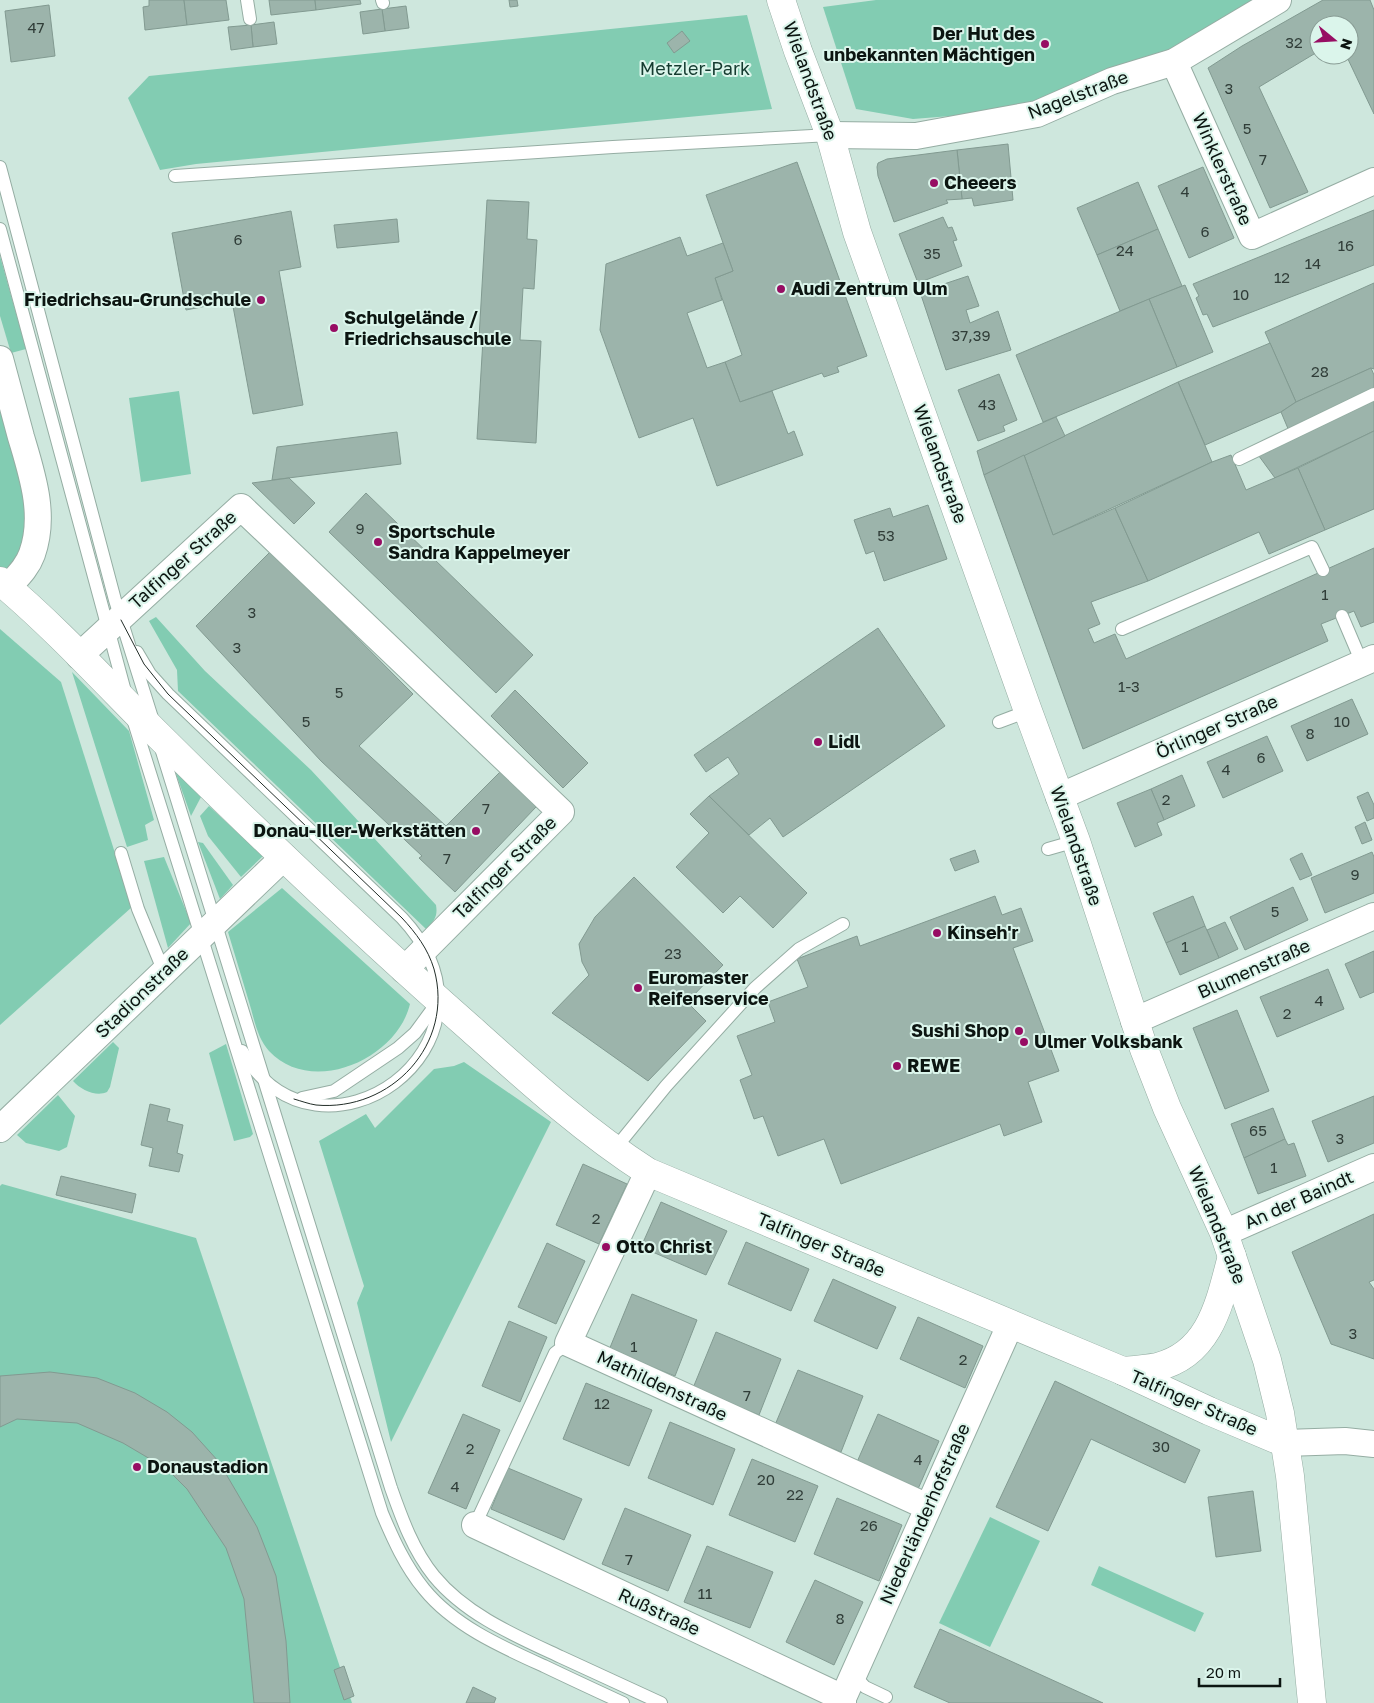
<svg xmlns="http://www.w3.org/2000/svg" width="1374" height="1703" font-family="'Golos Text',sans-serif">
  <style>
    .green { fill: #82ccb2 }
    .building { fill: #9cb4ab; stroke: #829a91 }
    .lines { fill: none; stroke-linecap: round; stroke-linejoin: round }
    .lane-casing { stroke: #95ada3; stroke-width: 14 }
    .street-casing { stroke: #95ada3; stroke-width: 28 }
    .secondary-casing { stroke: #95ada3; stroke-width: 29 }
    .lane { stroke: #fff; stroke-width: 12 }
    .street { stroke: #fff; stroke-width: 26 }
    .secondary { stroke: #fff; stroke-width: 28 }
    .tram { stroke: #222d28; stroke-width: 1 }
    .poi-dot { fill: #970d63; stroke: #dbf5eb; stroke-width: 2 }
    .labels { text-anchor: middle; stroke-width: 4; stroke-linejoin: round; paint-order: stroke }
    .number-label { font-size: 15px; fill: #303d38 }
    .poi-label { font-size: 18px; font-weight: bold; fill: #0c1511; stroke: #dbf5eb; text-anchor: start }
    .park-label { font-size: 18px; fill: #153b30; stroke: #dbf5eb }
    .street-label { font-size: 18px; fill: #0c1511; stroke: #dbf5eb }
  </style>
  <rect width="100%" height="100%" fill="#cee7dd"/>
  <g class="green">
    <path d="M876 0H1278L1174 62 1001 112 913 119 856 109 823 7Z"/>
    <path d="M747 15 772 109 196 164 160 170 128 98 149 76Z"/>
    <path d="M0 256 26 349 11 353 0 316Z"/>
    <path d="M0 359 37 538 0 581Z"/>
    <path d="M179 391 191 474 141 482 129 398Z"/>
    <path d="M156 617 205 671 311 770 436 905C438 917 434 921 426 929L178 691 177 670 149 621Z"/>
    <path d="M0 629 61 682 132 907 0 1025Z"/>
    <path d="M72 672 129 731 154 820 145 825 148 840 127 847Z"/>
    <path d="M175 771 201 797 191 816Z"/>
    <path d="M209 806 263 856 241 877 208 836 200 816Z"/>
    <path d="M198 842 203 843 233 885 220 899Z"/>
    <path d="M164 857 191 923 168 948 144 861Z"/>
    <path d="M282 888 410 1004C397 1059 312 1097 269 1051 257 1038 254 1018 249 1002 242 979 235 955 228 932Z"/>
    <path d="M113 1042 119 1048 110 1087 107 1092C96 1097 81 1090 73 1081Z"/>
    <path d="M226 1044 253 1134 250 1137 234 1141 209 1053Z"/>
    <path d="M464 1062 551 1122 391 1442 357 1303 364 1286 319 1141 366 1114 375 1128 434 1069 454 1066Z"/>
    <path d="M58 1095 75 1116 67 1147 59 1151 26 1143 17 1135Z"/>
    <path d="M2 1184 196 1238 352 1703H0V1186Z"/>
    <path d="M990 1517 1040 1541 990 1647 939 1623Z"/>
    <path d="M1099 1566 1204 1613 1195 1632 1091 1585Z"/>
  </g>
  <g class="building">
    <path d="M149 0H184L187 25 145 30 143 7 149 6Z"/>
    <path d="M184 0H226L229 20 187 25Z"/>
    <path d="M269 0H315L316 10 271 15Z"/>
    <path d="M315 0H360L361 4 316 10Z"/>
    <path d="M509 0H517L518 6 510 7Z"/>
    <path d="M1323 0H1370L1374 10V114L1346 55H1349V25H1319V51L1259 87 1308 192 1270 208 1208 68 1242 46Z"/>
    <path d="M49 5 55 56 11 62 5 11Z"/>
    <path d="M406 6 409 28 385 31 382 9Z"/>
    <path d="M382 9 385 31 363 34 360 12Z"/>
    <path d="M274 22 277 44 253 47 251 25Z"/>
    <path d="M251 25 253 47 231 50 228 27Z"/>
    <path d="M682 31 690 41 674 53 667 43Z"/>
    <path d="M1008 144 1013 200 974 206 972 198 962 199 957 150Z"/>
    <path d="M957 150 962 199 946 200 948 203 894 222 878 176 877 167 878 163 887 159Z"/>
    <path d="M797 162 867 356 837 367 839 372 824 377 822 373 740 402 725 362 742 355 715 278 733 271 706 195Z"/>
    <path d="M1203 167 1234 238 1189 258 1158 186Z"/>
    <path d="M1138 182 1158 229 1097 255 1077 208Z"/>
    <path d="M487 200 529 202 527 239 537 240 534 289 523 288 520 340 541 341 536 443 477 439 483 339 479 338Z"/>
    <path d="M1374 210V265L1213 327 1207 314 1203 315 1196 298 1199 296 1193 284Z"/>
    <path d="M291 211 301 267 279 271 303 405 253 414 232 301 186 310 172 233Z"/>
    <path d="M943 217 948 228 952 227 957 240 953 241 962 266 918 283 899 234Z"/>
    <path d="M397 219 399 242 337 248 334 225Z"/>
    <path d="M1158 229 1182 286 1120 311 1097 255Z"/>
    <path d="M680 237 687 256 723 243 733 271 715 278 722 300 687 313 707 368 725 362 740 402 772 391 788 434 794 431 803 455 717 486 693 418 639 438 600 330 606 264Z"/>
    <path d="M968 276 979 306 966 310 970 323 998 311 1011 350 946 370 920 292Z"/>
    <path d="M1374 283V369L1371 368 1296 402 1265 332Z"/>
    <path d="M1185 285 1213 352 1177 367 1149 299Z"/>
    <path d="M1149 299 1177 367 1043 422 1016 355Z"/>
    <path d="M1270 343 1296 402 1281 412 1205 445 1178 382Z"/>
    <path d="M1371 368 1374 375V393L1289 431 1281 412 1296 402Z"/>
    <path d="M999 374 1017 420 1003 426 1005 431 978 441 958 390Z"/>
    <path d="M1178 382 1212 462 1053 535 1024 455Z"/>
    <path d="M1374 401V431L1275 478 1256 452Z"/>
    <path d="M1056 417 1065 436 984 475 977 451Z"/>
    <path d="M1374 431V509L1325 530 1298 468Z"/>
    <path d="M397 432 401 464 272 480 277 447Z"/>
    <path d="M1024 455 1053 535 1115 508 1148 581 1091 602 1100 624 1088 629 1094 643 1115 634 1126 659 1374 548V622L1361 627 1354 611 1321 624 1328 641 1083 749 984 475Z"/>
    <path d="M1231 455 1246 490 1298 468 1325 530 1269 554 1259 532 1148 581 1115 508 1212 462Z"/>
    <path d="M289 478 315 503 294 524 252 483Z"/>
    <path d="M366 493 533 655 496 693 329 532Z"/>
    <path d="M928 505 947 559 884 581 874 551 866 554 854 520 890 508 893 517Z"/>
    <path d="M271 551 413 694 359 746 446 826 501 771 536 807 455 892 419 858 422 856 321 761 196 626Z"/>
    <path d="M878 628 945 726 783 837 770 818 749 835 709 796 739 774 728 757 706 772 694 755Z"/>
    <path d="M515 690 588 763 563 788 491 716Z"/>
    <path d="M1352 699 1368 734 1307 761 1291 726Z"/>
    <path d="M1267 736 1283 771 1223 798 1207 762Z"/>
    <path d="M1182 775 1195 806 1164 820 1151 789Z"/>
    <path d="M1151 789 1164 820 1157 823 1162 835 1135 847 1117 803Z"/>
    <path d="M1368 792 1374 805V818L1367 821 1357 797Z"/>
    <path d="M709 796 807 893 773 928 740 896 723 913 676 867 709 833 690 814Z"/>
    <path d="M1365 822 1372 840 1362 844 1355 827Z"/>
    <path d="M975 850 979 862 955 871 950 859Z"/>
    <path d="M1372 852 1374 857V893L1325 913 1311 878Z"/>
    <path d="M1302 853 1312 875 1300 880 1290 859Z"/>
    <path d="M634 877 723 965 687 1002 706 1021 648 1081 552 1013 589 975 582 962 579 944 595 917Z"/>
    <path d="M1293 887 1308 920 1245 950 1230 917Z"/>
    <path d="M995 896 1002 915 1021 908 1033 941 1013 948 1059 1071 1028 1082 1042 1122 1004 1136 1000 1124 841 1184 824 1139 778 1156 763 1116 754 1119 740 1080 752 1075 737 1036 775 1022 768 1002 808 987 797 959 857 936 860 946Z"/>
    <path d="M1193 896 1205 926 1166 943 1153 913Z"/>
    <path d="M1225 922 1238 949 1219 958 1207 930Z"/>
    <path d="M1205 926 1219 958 1180 975 1166 943Z"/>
    <path d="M1374 951V992L1360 998 1345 964Z"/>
    <path d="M1328 969 1344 1009 1277 1037 1260 997Z"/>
    <path d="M1237 1010 1269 1091 1225 1109 1193 1028Z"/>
    <path d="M1374 1096V1143L1328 1162 1312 1121Z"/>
    <path d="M150 1104 170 1109 167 1121 183 1125 177 1153 183 1155 179 1172 149 1166 153 1148 141 1145Z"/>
    <path d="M1273 1108 1285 1139 1244 1158 1231 1124Z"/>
    <path d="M1285 1139 1288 1145 1294 1143 1306 1176 1258 1194 1244 1158Z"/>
    <path d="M583 1164 627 1184 599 1244 556 1225Z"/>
    <path d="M61 1176 136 1194 132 1213 56 1195Z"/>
    <path d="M661 1202 727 1231 706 1275 641 1247Z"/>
    <path d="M1374 1214V1280L1369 1282 1374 1289V1359L1331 1344 1292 1252Z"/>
    <path d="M746 1242 809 1269 791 1311 728 1284Z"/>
    <path d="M547 1243 585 1261 556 1324 518 1307Z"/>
    <path d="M833 1279 896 1307 877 1349 814 1321Z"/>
    <path d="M632 1294 697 1320 675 1376 609 1350Z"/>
    <path d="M918 1317 983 1346 965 1388 900 1359Z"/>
    <path d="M509 1321 547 1337 520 1402 482 1386Z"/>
    <path d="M716 1332 781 1359 759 1415 693 1388Z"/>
    <path d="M798 1370 863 1396 841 1452 775 1425Z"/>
    <path d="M50 1372 97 1378 135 1393 167 1412 192 1432 219 1462 257 1527 276 1576 286 1641 290 1703H254L244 1599 226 1548 187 1489 167 1469 123 1443 77 1423 17 1419 0 1427V1376Z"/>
    <path d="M1055 1381 1200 1450 1185 1483 1091 1439 1048 1531 996 1507Z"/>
    <path d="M586 1383 652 1410 629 1466 563 1439Z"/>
    <path d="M463 1414 500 1430 466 1509 428 1493Z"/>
    <path d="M878 1414 939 1441 918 1489 857 1462Z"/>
    <path d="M670 1422 735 1449 713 1505 648 1478Z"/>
    <path d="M752 1459 818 1486 795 1542 729 1515Z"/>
    <path d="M508 1468 582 1499 564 1540 491 1509Z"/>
    <path d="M1253 1491 1261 1551 1216 1557 1208 1497Z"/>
    <path d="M837 1498 902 1525 879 1581 814 1554Z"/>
    <path d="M625 1508 691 1535 668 1591 602 1564Z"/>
    <path d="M707 1546 773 1572 750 1628 684 1602Z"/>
    <path d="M815 1580 863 1602 834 1665 786 1642Z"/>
    <path d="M940 1629 1103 1703H950L914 1687Z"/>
    <path d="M344 1666 354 1696 344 1700 334 1670Z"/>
    <path d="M473 1687 496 1698 494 1703H466Z"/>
  </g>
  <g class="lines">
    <defs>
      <g id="lane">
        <path d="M247 0 250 19"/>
        <path d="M382 0 383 3"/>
        <path d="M0 167 115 600 153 721"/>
        <path d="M175 176 613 147 830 135"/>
        <path d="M0 229 126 695"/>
        <path d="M1239 459 1374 394"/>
        <path d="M1342 616 1362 663"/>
        <path d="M1122 629 1312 547 1323 570"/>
        <path d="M137 652 150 674 168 694 402 918C520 1045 318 1185 242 1051"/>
        <path d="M133 719 382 1513C393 1539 405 1566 424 1589 454 1626 502 1647 544 1666 571 1679 597 1691 623 1703"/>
        <path d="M999 722 1028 711"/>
        <path d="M160 745 391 1488C402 1519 413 1550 434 1576 466 1615 516 1636 561 1657 594 1672 628 1688 661 1703"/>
        <path d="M1048 849 1076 841"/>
        <path d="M121 853 138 909 164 972"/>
        <path d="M302 1098 334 1091 398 1048 415 1033 437 1003"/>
        <path d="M614 1150 666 1086 755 988 799 949 843 924"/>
        <path d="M475 1525 555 1353 568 1343"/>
        <path d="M853 1674 865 1687 886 1697"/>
      </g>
      <g id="street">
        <path d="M1174 62 1252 236 1374 181"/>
        <path d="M830 135 916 136 1037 114 1112 81 1174 62 1278 0"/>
        <path d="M0 359C7 385 14 411 21 437 32 474 46 515 32 554 27 568 17 577 8 587"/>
        <path d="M79 656 241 507 561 812 404 970"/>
        <path d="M1059 797 1374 658"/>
        <path d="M1134 1021 1374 916"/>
        <path d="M0 1129 284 857"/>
        <path d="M648 1172 568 1343 928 1507"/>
        <path d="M1224 1233 1374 1167"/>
        <path d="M1285 1443 1345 1441 1374 1444"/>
        <path d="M475 1525 843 1698"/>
        <path d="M843 1703V1698L1010 1325"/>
      </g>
      <g id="secondary">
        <path d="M781 0 798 51 830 135 857 232 1028 711 1076 841 1144 1049 1167 1108 1224 1233 1267 1360 1280 1413 1290 1476 1312 1703"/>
        <path d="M0 581C56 628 106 683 158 735 259 835 363 934 470 1028 527 1079 584 1131 648 1172L1123 1371 1209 1411 1285 1443"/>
        <path d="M1123 1371C1134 1370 1146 1369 1157 1367 1211 1354 1220 1301 1232 1256"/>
      </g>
    </defs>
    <use href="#lane" class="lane-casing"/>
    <use href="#street" class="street-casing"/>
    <use href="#secondary" class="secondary-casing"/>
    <use href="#lane" class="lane"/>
    <use href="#street" class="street"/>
    <use href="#secondary" class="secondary"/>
    <path class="tram" d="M121 620 144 664 168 694 402 918C416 933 428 949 434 969 455 1044 391 1112 316 1105 309 1104 301 1101 294 1099"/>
  </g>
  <g class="poi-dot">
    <circle cx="1045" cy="44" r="5"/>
    <circle cx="934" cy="183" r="5"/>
    <circle cx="781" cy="289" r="5"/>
    <circle cx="261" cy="300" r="5"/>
    <circle cx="334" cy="328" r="5"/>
    <circle cx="378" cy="542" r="5"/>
    <circle cx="818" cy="742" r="5"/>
    <circle cx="476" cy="831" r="5"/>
    <circle cx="937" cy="933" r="5"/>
    <circle cx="638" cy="988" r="5"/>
    <circle cx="1019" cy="1031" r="5"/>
    <circle cx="1024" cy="1042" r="5"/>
    <circle cx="897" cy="1066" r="5"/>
    <circle cx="606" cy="1247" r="5"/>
    <circle cx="137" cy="1467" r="5"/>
  </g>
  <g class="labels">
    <g class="number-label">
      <text x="36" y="33">47</text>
      <text x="1294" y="48">32</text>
      <text x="1229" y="94">3</text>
      <text x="1247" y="134">5</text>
      <text x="1263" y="165">7</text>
      <text x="1185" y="197">4</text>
      <text x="1205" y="237">6</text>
      <text x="238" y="245">6</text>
      <text x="1346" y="251">16</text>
      <text x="1125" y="256">24</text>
      <text x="932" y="259">35</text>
      <text x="1313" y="269">14</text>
      <text x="1282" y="283">12</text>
      <text x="1241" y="300">10</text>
      <text x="971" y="341">37,39</text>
      <text x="1320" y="377">28</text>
      <text x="987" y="410">43</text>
      <text x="360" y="534">9</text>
      <text x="886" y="541">53</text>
      <text x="1325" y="600">1</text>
      <text x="252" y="618">3</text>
      <text x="237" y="653">3</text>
      <text x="1129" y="692">1-3</text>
      <text x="339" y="698">5</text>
      <text x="306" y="727">5</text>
      <text x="1342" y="727">10</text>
      <text x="1310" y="739">8</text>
      <text x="1261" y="763">6</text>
      <text x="1226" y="775">4</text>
      <text x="1166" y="805">2</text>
      <text x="486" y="814">7</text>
      <text x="447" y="864">7</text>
      <text x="1355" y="880">9</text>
      <text x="1275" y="917">5</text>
      <text x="1185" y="952">1</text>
      <text x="673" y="959">23</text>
      <text x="1319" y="1006">4</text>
      <text x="1287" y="1019">2</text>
      <text x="1258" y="1136">65</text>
      <text x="1340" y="1144">3</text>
      <text x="1274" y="1173">1</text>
      <text x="596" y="1224">2</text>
      <text x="1353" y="1339">3</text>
      <text x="634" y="1352">1</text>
      <text x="963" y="1365">2</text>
      <text x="747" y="1401">7</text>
      <text x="602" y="1409">12</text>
      <text x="1161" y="1452">30</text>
      <text x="470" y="1454">2</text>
      <text x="918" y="1465">4</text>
      <text x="766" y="1485">20</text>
      <text x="455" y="1492">4</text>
      <text x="795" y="1500">22</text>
      <text x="869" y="1531">26</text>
      <text x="629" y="1565">7</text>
      <text x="705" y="1599">11</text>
      <text x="840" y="1624">8</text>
    </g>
    <g class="poi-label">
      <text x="1035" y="40" text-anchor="end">Der Hut des<tspan x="1035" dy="21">unbekannten Mächtigen</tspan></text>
      <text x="944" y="189">Cheeers</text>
      <text x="791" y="295">Audi Zentrum Ulm</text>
      <text x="251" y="306" text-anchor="end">Friedrichsau-Grundschule</text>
      <text x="344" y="324">Schulgelände /<tspan x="344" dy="21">Friedrichsauschule</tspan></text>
      <text x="388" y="538">Sportschule<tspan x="388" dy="21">Sandra Kappelmeyer</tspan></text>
      <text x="828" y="748">Lidl</text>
      <text x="466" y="837" text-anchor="end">Donau-Iller-Werkstätten</text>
      <text x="947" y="939">Kinseh'r</text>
      <text x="648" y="984">Euromaster<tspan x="648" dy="21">Reifenservice</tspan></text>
      <text x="1009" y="1037" text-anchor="end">Sushi Shop</text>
      <text x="1034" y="1048">Ulmer Volksbank</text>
      <text x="907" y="1072">REWE</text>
      <text x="616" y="1253">Otto Christ</text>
      <text x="147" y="1473">Donaustadion</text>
    </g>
    <g class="park-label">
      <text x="695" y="75">Metzler-Park</text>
    </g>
    <g class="street-label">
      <text transform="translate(810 81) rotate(70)" y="6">Wielandstraße</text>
      <text transform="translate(1078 95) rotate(-21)" y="6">Nagelstraße</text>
      <text transform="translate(1222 169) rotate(66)" y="6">Winklerstraße</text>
      <text transform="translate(940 464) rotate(70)" y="6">Wielandstraße</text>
      <text transform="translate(183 560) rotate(-42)" y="6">Talfinger Straße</text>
      <text transform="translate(1217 727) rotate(-24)" y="6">Örlinger Straße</text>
      <text transform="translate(1076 846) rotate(71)" y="6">Wielandstraße</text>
      <text transform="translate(505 868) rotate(-45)" y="6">Talfinger Straße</text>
      <text transform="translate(1254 969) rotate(-24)" y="6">Blumenstraße</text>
      <text transform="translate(142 993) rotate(-44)" y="6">Stadionstraße</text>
      <text transform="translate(1299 1200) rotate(-24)" y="6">An der Baindt</text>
      <text transform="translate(1217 1225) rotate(68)" y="6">Wielandstraße</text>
      <text transform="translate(821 1245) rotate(23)" y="6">Talfinger Straße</text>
      <text transform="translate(662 1386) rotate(25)" y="6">Mathildenstraße</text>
      <text transform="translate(1194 1403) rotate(24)" y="6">Talfinger Straße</text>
      <text transform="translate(925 1514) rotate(-66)" y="6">Niederländerhofstraße</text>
      <text transform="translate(659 1612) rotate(25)" y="6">Rußstraße</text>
    </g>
  </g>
  <g transform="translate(1334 40) rotate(108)"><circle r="24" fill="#dbf5eb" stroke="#889b94"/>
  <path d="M0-4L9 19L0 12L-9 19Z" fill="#970d63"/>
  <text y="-8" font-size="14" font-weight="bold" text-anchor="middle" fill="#0c1511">N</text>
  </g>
  <path d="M1199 1678v8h81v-8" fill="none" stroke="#0c1511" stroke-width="2.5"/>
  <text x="1206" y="1678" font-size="15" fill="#0c1511" stroke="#dbf5eb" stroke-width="4" paint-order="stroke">20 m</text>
</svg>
